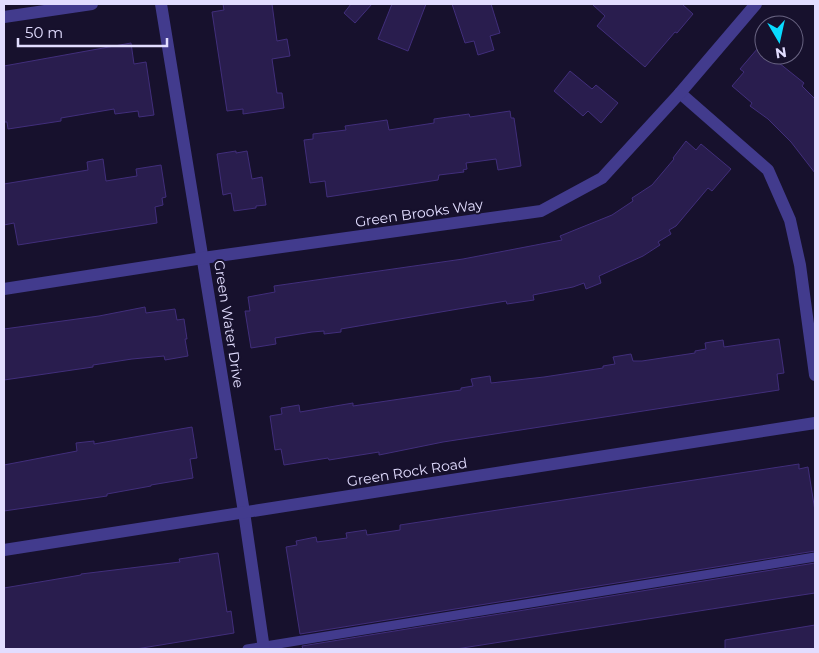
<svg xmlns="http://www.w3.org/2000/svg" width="819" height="653" font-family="Montserrat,sans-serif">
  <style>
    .building { fill: #291d4e; stroke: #412e7b }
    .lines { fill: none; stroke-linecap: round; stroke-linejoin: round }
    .lane { stroke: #423b8d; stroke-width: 9 }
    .street { stroke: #423b8d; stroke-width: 12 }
    .labels { text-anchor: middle; stroke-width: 4; stroke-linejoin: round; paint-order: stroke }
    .street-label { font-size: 14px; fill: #e2ddff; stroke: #17112d }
  </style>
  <rect width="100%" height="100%" fill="#17112d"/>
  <g class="building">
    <path d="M223 4H272L277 41 287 39 290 56 272 59 277 93H282L284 108 243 114V109L227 111 212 12 224 10Z"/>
    <path d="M351 4H372L355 23 344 13Z"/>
    <path d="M392 4H426L408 51 378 39Z"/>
    <path d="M452 4H491L500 33 490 36 494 50 478 55 474 41 465 43Z"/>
    <path d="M592 4H682L693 14 677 33 675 32 645 67 597 26 605 16Z"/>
    <path d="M764 41V55H786L779 63 804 83 802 86 815 99V173L791 142 768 119 750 106 752 103 732 86 744 72 740 69Z"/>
    <path d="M131 43 134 64 146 62 154 115 139 117 138 111 115 114 114 109 61 118V121L8 129 7 122H4V66Z"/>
    <path d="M570 71 592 89 596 85 618 103 601 123 588 111 583 116 554 91Z"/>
    <path d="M510 111 511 118H514L521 166 498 170 496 159 466 163 467 169 463 170 464 172 439 175 438 180 327 197 325 181 310 183 304 140 313 139V134L346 130 345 126 387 120 389 130 434 123V119L469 114 470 117Z"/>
    <path d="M686 141 696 150 701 144 731 169 712 191 708 188 676 226 669 230 671 234 658 242 660 245 643 256 599 276 601 283 586 289 584 283 573 287 533 295 534 300 507 304 506 301 470 307 341 329V332L324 334V331L312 332 275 338 276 344 251 348 245 311H250L248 297 275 292 274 286 463 259 562 240 560 236 612 215 633 201 632 198 652 185 674 159 673 158Z"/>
    <path d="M236 151V153L247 151 252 179 262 177 266 205 256 206V208L234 211 231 193 223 195 217 154Z"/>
    <path d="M103 159 106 181 137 176 136 169 161 165 166 197 162 198 163 205 155 207 157 223 18 245 14 223 4 225V184L88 170 87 162Z"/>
    <path d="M145 307 146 313 175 309 177 320 184 319 187 339H185L188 356 165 360 164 356 132 359 93 365V367L4 380V329L99 316Z"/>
    <path d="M779 339 784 373 777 374 779 390 443 442 379 455V452L329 460 328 458 284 465 281 449 275 450 270 416 282 414 281 408 299 405 300 412 353 403V406L461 390V388L473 386 471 379 490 376 491 383 544 377 603 368V366L615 364 613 357 631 354 633 361H642L695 353V351L706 349 705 343 723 340 724 347Z"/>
    <path d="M192 427 197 458 190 459 193 478 151 485V486L107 494V496L4 511V465L77 451 76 443 94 441V444Z"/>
    <path d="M799 464V469L808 467 815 511V551L300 634 286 547 297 545 296 541 316 537 317 542 347 538 346 533 366 530 367 535 400 530V525Z"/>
    <path d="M218 553 227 612 231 611 234 633 136 649H4V588L81 575V574L180 562 179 559Z"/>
    <path d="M815 563V593L782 598 456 649H303L302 646Z"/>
    <path d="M815 625V649H725V640Z"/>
  </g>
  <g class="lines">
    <path class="lane" d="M247 649 815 557"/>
    <g class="street">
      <path d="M161 4 244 512 264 649"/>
      <path d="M4 17 92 4"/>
      <path d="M680 93 768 170 790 220 800 265 815 375"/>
      <path d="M4 289 203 258 541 211 602 178 680 93 756 4"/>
      <path d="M4 550 815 423"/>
    </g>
  </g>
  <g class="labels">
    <g class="street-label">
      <text transform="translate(419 213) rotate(-8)" y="5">Green Brooks Way</text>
      <text transform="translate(229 324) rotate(81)" y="5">Green Water Drive</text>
      <text transform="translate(407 472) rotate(-9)" y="5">Green Rock Road</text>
    </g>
  </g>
  <rect width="819" height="653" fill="none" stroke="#e2ddff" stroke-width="10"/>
  <g transform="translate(779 40) rotate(171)"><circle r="24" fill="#17112d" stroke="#686381"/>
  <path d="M0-4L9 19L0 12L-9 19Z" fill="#09dbff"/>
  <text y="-8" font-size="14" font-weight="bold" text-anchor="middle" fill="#e2ddff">N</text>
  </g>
  <path d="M18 38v8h149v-8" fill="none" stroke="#e2ddff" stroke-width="2.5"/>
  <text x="25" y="38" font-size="15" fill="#e2ddff" stroke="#17112d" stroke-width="4" paint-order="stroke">50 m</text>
</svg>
